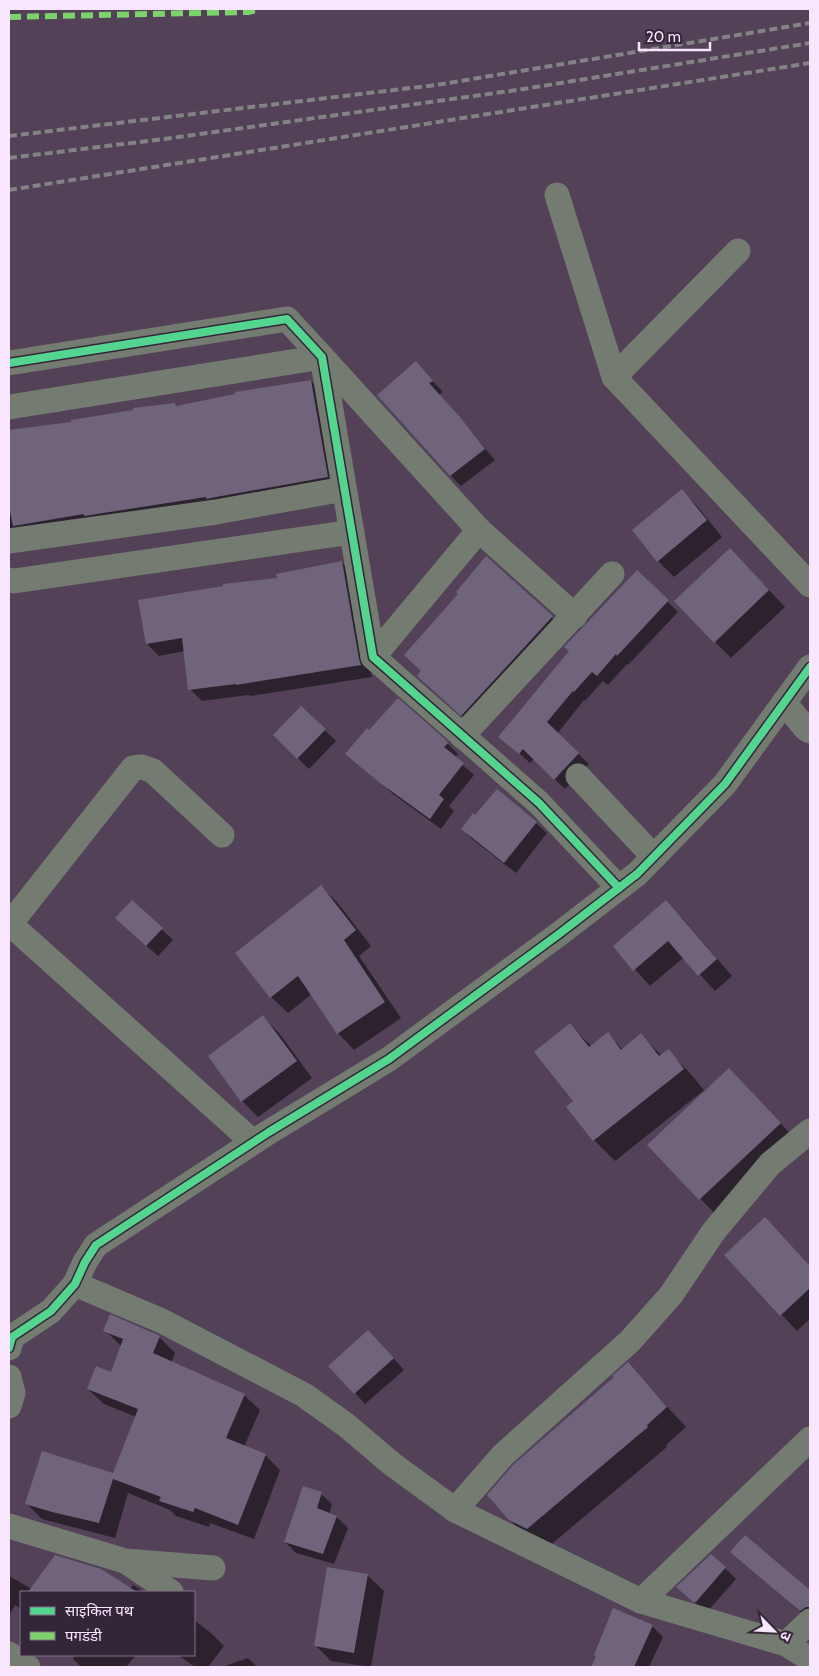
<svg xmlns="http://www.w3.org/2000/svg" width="819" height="1676" font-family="Cabin,'Noto Sans Devanagari',sans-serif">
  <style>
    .shadow { fill: #0007 }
    .building { fill: #70647d }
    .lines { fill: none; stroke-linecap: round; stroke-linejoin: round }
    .minor { stroke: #747b71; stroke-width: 25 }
    .rail { stroke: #838284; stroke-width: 4; stroke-dasharray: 8 4; stroke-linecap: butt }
    .quiet { stroke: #7cd36c; stroke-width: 6; stroke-dasharray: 12 6; stroke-linecap: butt }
    .cycleway-casing { stroke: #342639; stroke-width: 11 }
    .cycleway { stroke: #53d58f; stroke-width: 8 }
  </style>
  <rect width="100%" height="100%" fill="#524157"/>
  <g class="shadow">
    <path d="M426 374 443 392 439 395 495 460 461 486 450 475Z"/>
    <path d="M311 381 322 392 338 488 9 543V432L73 423 175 404 178 407Z"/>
    <path d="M682 491 698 507 722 537 674 577 658 561Z"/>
    <path d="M486 557 563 628 473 725 429 687 423 672 459 594Z"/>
    <path d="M342 563 354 575 372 677 250 696 248 695 202 701 190 689 185 651 159 656 147 644Z"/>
    <path d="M746 566 785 607 731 658 715 642Z"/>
    <path d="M637 572 678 612 628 665 627 664 608 685 603 681 585 701 584 700 557 734 589 764 565 789 534 759 530 763 500 736Z"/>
    <path d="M301 707 336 741 309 769 274 735Z"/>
    <path d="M369 732 444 740 458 754 455 758 474 775 449 806 454 811 441 829 393 794 347 754Z"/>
    <path d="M536 823 547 833 516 873 473 840 462 829Z"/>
    <path d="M320 886 337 902 371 946 359 956 401 1018 354 1050 338 1033 312 994 288 1013 271 997 237 953Z"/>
    <path d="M132 901 173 940 158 956 127 928Z"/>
    <path d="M666 902 682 918 732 976 715 991 684 957 650 986 615 947Z"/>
    <path d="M263 1017 279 1033 312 1078 258 1117 242 1101Z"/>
    <path d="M570 1025 592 1047 608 1034 623 1050 641 1035 662 1056 668 1051 689 1072 704 1090 615 1161 594 1140Z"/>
    <path d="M750 1091 801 1145 721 1220 649 1145Z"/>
    <path d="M781 1235 810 1266V1319L797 1331 726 1255Z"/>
    <path d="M105 1330 159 1337 175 1353 171 1363 244 1395 260 1410 244 1447 265 1455 280 1470 254 1539 210 1523 209 1527 176 1516 170 1510 128 1493 115 1538 42 1519 27 1504 114 1474 136 1417 104 1404 88 1389 112 1374 122 1347Z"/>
    <path d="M379 1342 404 1370 365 1404 355 1393Z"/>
    <path d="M628 1364 686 1427 666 1445 667 1447 547 1548 530 1540 509 1519 615 1377Z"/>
    <path d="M321 1494 332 1504 329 1514 337 1517 348 1528 334 1564 296 1553 285 1542Z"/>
    <path d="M745 1536 810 1591V1620L732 1552Z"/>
    <path d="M725 1568 736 1579 707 1612 689 1598Z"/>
    <path d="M367 1575 384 1591 371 1667 331 1661 315 1645Z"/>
    <path d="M9 1576 32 1589H130L133 1585 144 1592H21V1609L15 1605 9 1616Z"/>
    <path d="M194 1620 211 1633 224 1646 208 1667H195L178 1655H194Z"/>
    <path d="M652 1626 663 1637 649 1667H592L597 1657Z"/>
    <path d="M71 1655H136L126 1667H81L73 1659 74 1657Z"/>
    <path d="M248 1658 257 1667H222Z"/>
  </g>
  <g class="building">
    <path d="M416 361 433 381 429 383 460 417 485 449 450 476 377 395Z"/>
    <path d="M311 380 328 477 216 497 206 499V497L84 516V514L13 526 9 507V430L71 422V420L133 410V408L175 403 176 406 235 394V392Z"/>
    <path d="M682 489 707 520 657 562 632 530Z"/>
    <path d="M730 548 769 590 714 643 674 601Z"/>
    <path d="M486 556 553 616 461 716 417 676 421 671 404 655 458 594 456 592Z"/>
    <path d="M342 561 359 659 361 665 236 685V684L188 690 182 638 146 644 138 600 223 586V584L277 578 276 574Z"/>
    <path d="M637 570 669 600 617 656 616 654 597 676 592 672 574 692 573 691 547 722 579 753 554 780 523 749 519 754 498 737 569 651 564 647Z"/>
    <path d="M398 698 445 739 448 743 444 747 464 763 439 795 444 799 430 819 380 783 345 754 367 728 369 730Z"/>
    <path d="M301 706 326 729 297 759 273 735Z"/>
    <path d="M497 789 537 822 504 863 461 829 473 813 475 815Z"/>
    <path d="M321 885 356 930 344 940 385 1002 337 1034 298 976 270 998 235 953Z"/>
    <path d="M132 900 163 928 146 946 115 918Z"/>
    <path d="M666 900 717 959 698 976 668 941 633 971 613 946Z"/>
    <path d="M263 1015 297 1061 241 1102 208 1056Z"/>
    <path d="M570 1023 589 1047 608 1032 621 1050 641 1033 659 1056 669 1049 684 1069 593 1141 566 1107 573 1101 534 1052Z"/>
    <path d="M729 1068 781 1123 699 1200 647 1145Z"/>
    <path d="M765 1217 810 1266V1288L780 1316 724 1255Z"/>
    <path d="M110 1314 160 1336 153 1353 245 1394 226 1438 266 1454 238 1525 195 1508 193 1512 159 1501 161 1497 113 1479 99 1523 52 1512 25 1504 42 1451 113 1473 138 1409 87 1389 96 1366 111 1372 123 1339 103 1331Z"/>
    <path d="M368 1330 394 1358 354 1394 328 1366Z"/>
    <path d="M628 1362 667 1407 647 1425 648 1427 527 1529 509 1520 487 1495 513 1465 614 1377 612 1376Z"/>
    <path d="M303 1486 322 1492 317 1508 337 1516 323 1554 284 1542Z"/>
    <path d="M745 1535 810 1590V1607H806L800 1611 730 1552Z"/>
    <path d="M711 1554 726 1567 696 1602H693L676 1587Z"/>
    <path d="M55 1555 101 1569 137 1592H28Z"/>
    <path d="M327 1567 368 1574 354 1653 314 1646Z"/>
    <path d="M613 1608 653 1625 634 1667H591L596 1656 594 1655Z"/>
  </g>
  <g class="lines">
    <g class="minor">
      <path d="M557 195 614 377 810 585"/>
      <path d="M9 363 287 319 322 357 373 657 539 803 619 888"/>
      <path d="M614 377 738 251"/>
      <path d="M9 407 322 357 479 530 373 657"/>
      <path d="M479 530 575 616"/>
      <path d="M9 541 216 512 344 489"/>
      <path d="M9 580 14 581 352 532"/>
      <path d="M784 702 805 728 810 731"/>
      <path d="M462 736 612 574"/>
      <path d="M578 776 654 857"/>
      <path d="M222 835 153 771 142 767 133 768 10 924 253 1142"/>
      <path d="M75 1284 162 1321 304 1395 346 1425 392 1464 455 1510 641 1601 786 1644 810 1659"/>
      <path d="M9 1348 12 1337 51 1311 75 1284 85 1262 96 1245 269 1132 389 1059 559 934 637 874 725 784 810 667"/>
      <path d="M9 1377 13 1393 9 1406"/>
      <path d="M455 1510 503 1455 630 1341 671 1295 714 1231 770 1164 810 1131"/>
      <path d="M9 1526 125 1561 213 1568"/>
      <path d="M125 1561 171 1592"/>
      <path d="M641 1601 810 1439"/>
      <path d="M786 1644 810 1621"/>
      <path d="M9 1654 28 1667"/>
    </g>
    <g class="rail">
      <path d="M9 136 436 85 810 23"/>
      <path d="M9 158 164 139 517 90 810 43"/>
      <path d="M9 190 810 63"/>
    </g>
    <path class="quiet" d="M9 17 248 12 260 9"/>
    <defs>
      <g id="cycleway">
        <path d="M9 363 287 319 322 357 373 657 539 803 619 888"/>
        <path d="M9 1348 12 1337 51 1311 75 1284 85 1262 96 1245 269 1132 389 1059 559 934 637 874 725 784 810 667"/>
      </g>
    </defs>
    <use href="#cycleway" class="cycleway-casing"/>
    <use href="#cycleway" class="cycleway"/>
  </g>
  <rect width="819" height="1676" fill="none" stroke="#f8e6ff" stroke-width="20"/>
  <rect x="20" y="1591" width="175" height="65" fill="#342639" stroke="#827388"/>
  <rect x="30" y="1607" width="25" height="8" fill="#53d58f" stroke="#827388"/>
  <text x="65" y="1616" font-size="15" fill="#f8e6ff">साइकिल पथ</text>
  <rect x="30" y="1632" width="25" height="8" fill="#7cd36c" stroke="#827388"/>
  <text x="65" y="1641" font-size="15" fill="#f8e6ff">पगडंडी</text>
  <g transform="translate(774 1631) rotate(114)" stroke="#342639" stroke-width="4" paint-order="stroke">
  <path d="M0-4L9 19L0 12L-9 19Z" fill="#f8e6ff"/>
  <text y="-8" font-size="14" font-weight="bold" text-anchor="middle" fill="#f8e6ff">उ</text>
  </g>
  <path d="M639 42v8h71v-8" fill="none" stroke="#f8e6ff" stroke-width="2.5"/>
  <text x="646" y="42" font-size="15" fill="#f8e6ff" stroke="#342639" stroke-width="4" paint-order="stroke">20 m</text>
</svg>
